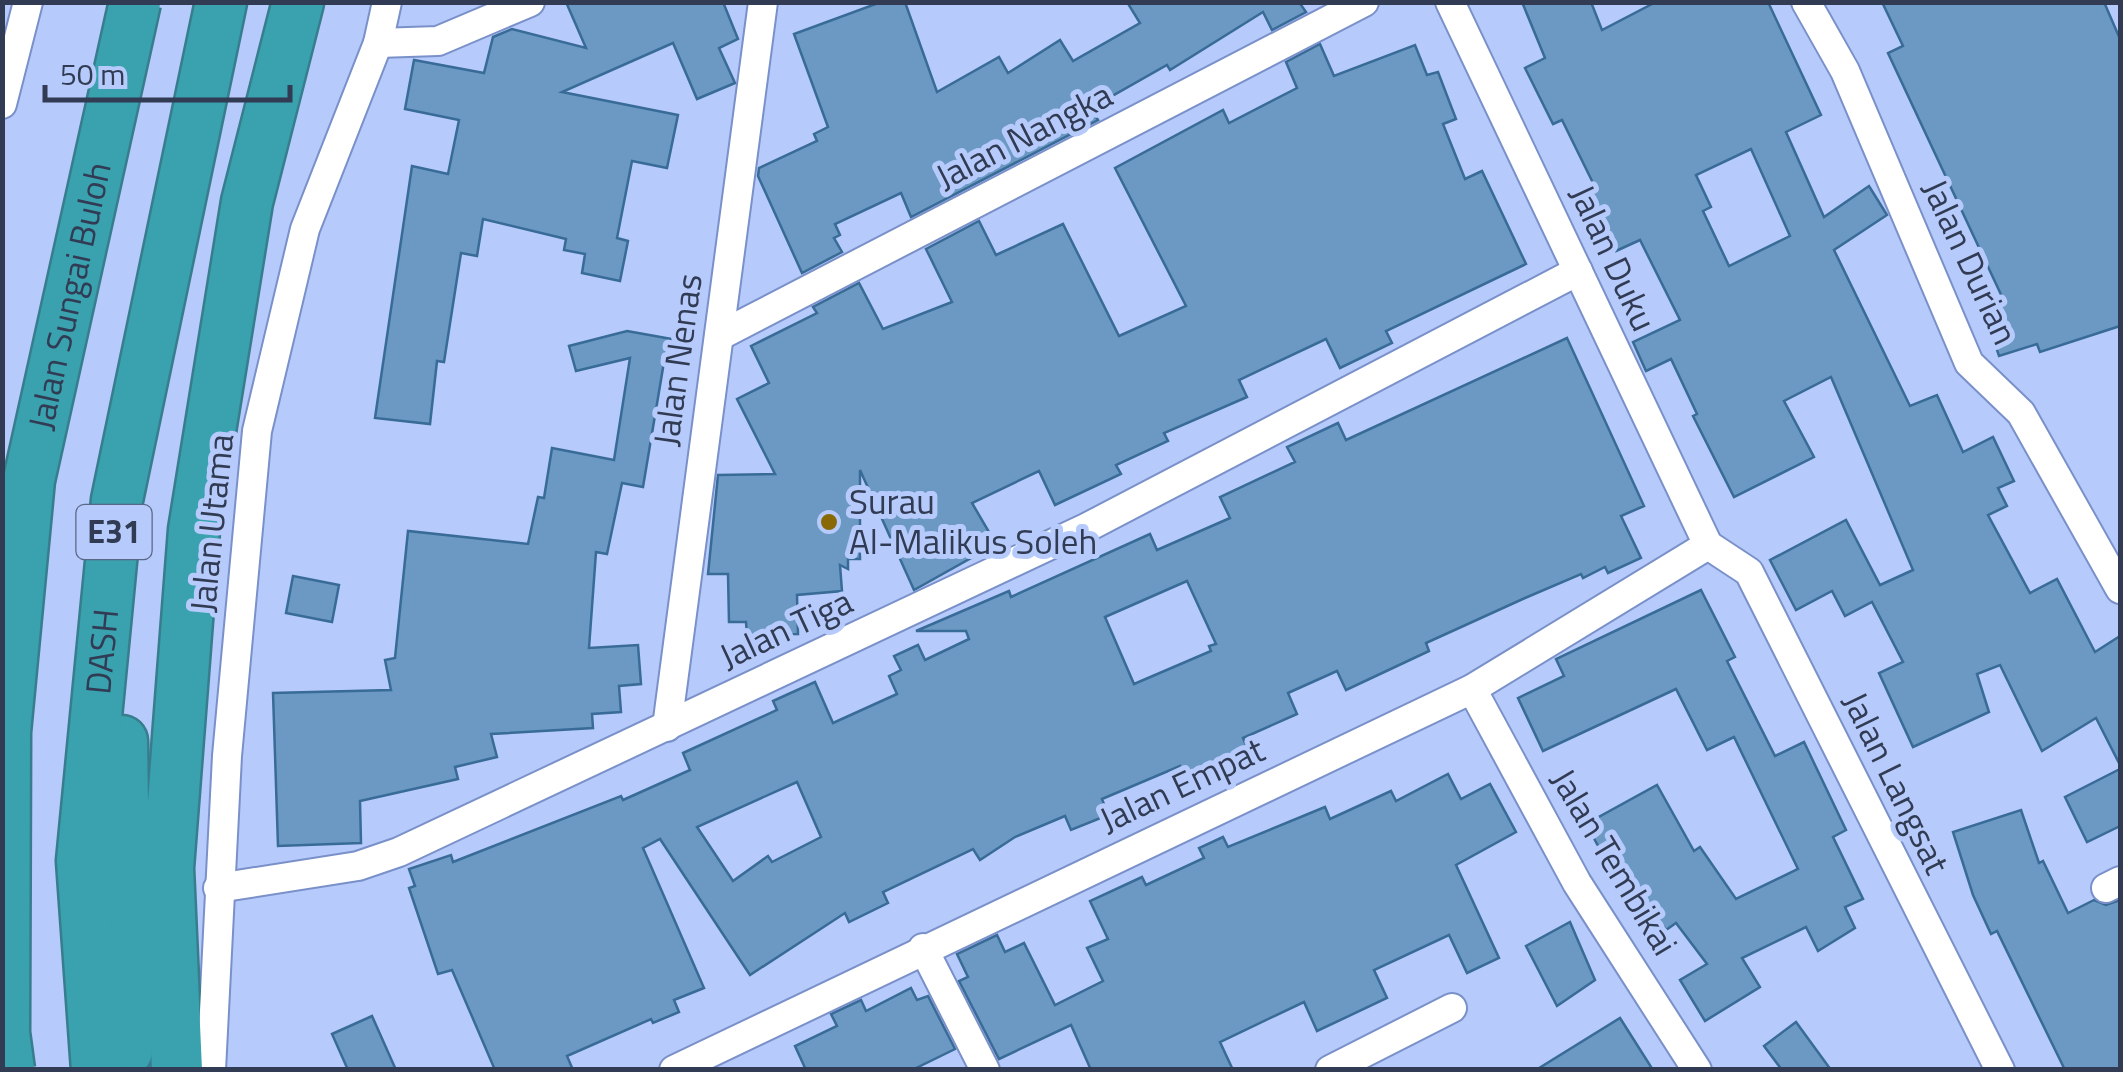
<svg xmlns="http://www.w3.org/2000/svg" width="2123" height="1072" font-family="'Titillium Web',sans-serif">
  <style>
    .building { fill: #6b99c3; stroke: #386b97; stroke-width: 2.5; fill-rule: evenodd }
    .lines { fill: none; stroke-linecap: round; stroke-linejoin: round }
    .street-casing { stroke: #7990c9; stroke-width: 32 }
    .highway-casing { stroke: #377d8e; stroke-width: 55 }
    .street { stroke: #fff; stroke-width: 28 }
    .highway { stroke: #3aa1ae; stroke-width: 50 }
    .highway-bridge-casing { stroke: #377d8e; stroke-width: 55; stroke-linecap: butt }
    .highway-bridge { stroke: #3aa1ae; stroke-width: 50 }
    .poi-dot { fill: #896906; stroke: #b6cbfb; stroke-width: 4 }
    .labels { text-anchor: middle; stroke-width: 10; stroke-linejoin: round; paint-order: stroke }
    .shield { fill: #b6cbfb; stroke: #596685; stroke-width: 2.5 }
    .shield-label { font-size: 32px; font-weight: bold; fill: #313b53 }
    .street-label { font-size: 35px; fill: #313b53; stroke: #b6cbfb }
    .poi-label { font-size: 35px; fill: #313b53; stroke: #b6cbfb; text-anchor: start }
  </style>
  <rect width="100%" height="100%" fill="#b6cbfb"/>
  <g class="building">
    <path d="M566 2H723L738 39 719 48 735 83 697 99 673 43 562 92 678 115 667 168 632 161 617 238 628 241 620 281 582 273 585 254 564 250 566 239 483 219 477 256 461 253 444 362 437 361 430 424 375 418 412 166 448 174 459 120 405 109 414 60 484 73 493 37 512 29 586 48Z"/>
    <path d="M881 2H905L937 92 999 57 1008 73 1060 40 1073 61 1140 23 1127 2H1299L1306 12 1272 30 1263 12 1170 70 1167 65 1100 103 1105 110 1096 117 1098 120 911 217 901 193 835 224 840 235 834 238 842 252 802 273 758 176 759 168 817 141 814 134 828 127 794 34Z"/>
    <path d="M1522 2H1591L1602 30 1656 2H1768L1821 115 1786 132 1824 217 1869 186 1887 215 1834 250 1910 406 1937 395 1963 452 1993 437 2014 481 1998 488 2007 506 1988 515 2030 593 2057 579 2095 652 2120 636V765L2096 718 2042 751 2000 665 1977 674 1989 712 1913 747 1879 673 1903 662 1872 602 1845 616 1832 591 1796 610 1770 560 1846 520 1880 585 1913 570 1831 377 1784 401 1814 457 1734 497 1693 416 1697 414 1671 359 1646 371 1633 342 1680 320 1640 240 1616 251 1588 190 1595 187 1562 120 1553 124 1525 68 1545 58ZM1751 149 1790 236 1729 266 1703 211 1711 207 1696 175Z"/>
    <path d="M1882 2H2104L2120 39V326L2040 352 2037 344 1999 356 1983 308 2004 301 1888 53 1903 46Z"/>
    <path d="M1320 44 1334 76 1415 45 1427 75 1438 72 1456 119 1443 124 1465 179 1482 171 1526 264 1386 331 1392 343 1340 368 1326 339 1239 380 1247 397 1164 433 1168 441 1116 465 1121 474 1055 505 1039 471 972 503 996 544 914 590 860 470V559H848V569L840 565 842 591 797 595 798 634 747 635 746 622H729L728 574H708L718 475 775 474 737 399 769 383 751 346 817 313 813 307 859 283 883 329 952 302 926 249 979 221 996 255 1063 224 1119 336 1186 306 1115 168 1223 110 1229 123 1297 88 1286 62Z"/>
    <path d="M627 331 694 343 666 350 643 487 622 483 607 554 596 552 589 648 638 645 641 684 619 686 621 712 592 714 593 728 491 734 497 757 455 767 458 779 360 801 361 843 278 846 273 693 391 690 385 660 395 658 408 531 528 544 538 497 544 498 552 448 614 460 630 358 576 371 569 346Z"/>
    <path d="M1567 338 1644 506 1621 516 1641 558 1608 573 1605 567 1583 578 1581 574 1525 598 1426 643 1429 651 1346 690 1337 671 1288 693 1297 714 1243 738 1247 747 1183 774 1180 766 1102 799 1108 815 1071 830 1065 816 1015 837 980 860 973 849 883 892 888 903 849 922 845 913 750 975 660 839 643 848 704 988 674 1000 679 1012 653 1023 651 1019 567 1056 573 1070H495L452 970 438 974 409 888 415 886 409 869 451 855 453 862 621 796 623 800 690 770 683 753 777 710 773 701 815 682 833 723 897 694 889 676 901 670 894 656 918 645 925 660 969 639 966 631H916L1009 591 1011 597 1150 534 1157 550 1230 518 1220 497 1295 462 1287 447 1338 423 1346 440ZM1187 581 1216 644 1209 646 1211 651 1134 684 1105 617ZM797 782 821 837 772 862 768 856 733 881 697 827Z"/>
    <path d="M293 576 339 585 332 622 286 613Z"/>
    <path d="M1701 590 1735 657 1727 661 1775 756 1804 742 1846 830 1833 837 1863 899 1845 907 1855 928 1818 951 1806 927 1742 958 1760 987 1705 1021 1680 980 1707 964 1676 923 1666 930 1629 877 1618 882 1586 824 1657 785 1694 851 1700 847 1736 899 1798 869 1734 737 1707 750 1676 689 1543 751 1518 698 1564 676 1556 659Z"/>
    <path d="M2120 769V826L2087 842 2065 797Z"/>
    <path d="M1448 774 1461 799 1490 784 1516 832 1456 865 1499 958 1467 973 1449 935 1374 970 1387 998 1317 1031 1304 1002 1220 1042 1233 1070H1091L1071 1025 999 1059 959 981 968 977 957 954 997 935 1005 952 1024 943 1055 1005 1103 981 1087 948 1108 939 1090 901 1142 877 1146 885 1204 858 1199 848 1223 837 1228 847 1325 807 1330 819 1391 791 1396 801Z"/>
    <path d="M2021 810 2039 863 2043 861 2068 913 2094 900 2106 905 2120 900V1070H2065L1997 931 1991 934 1973 895 1953 832Z"/>
    <path d="M1570 922 1595 980 1557 1006 1526 946Z"/>
    <path d="M911 988 917 1000 928 996 955 1049 912 1070H806L795 1046 837 1026 831 1014 861 1000 866 1011Z"/>
    <path d="M372 1016 396 1070H348L332 1034Z"/>
    <path d="M1620 1018 1653 1070H1536Z"/>
    <path d="M1796 1022 1831 1070H1782L1764 1046Z"/>
  </g>
  <g class="lines">
    <defs>
      <g id="street">
        <path d="M1450 2 1708 545"/>
        <path d="M1806 2 1845 71 1969 363 2021 413 2120 589"/>
        <path d="M378 43 438 41 530 2"/>
        <path d="M2 104 28 2"/>
        <path d="M719 336 1364 2"/>
        <path d="M1708 545 1749 572 2000 1070"/>
        <path d="M1472 689 1577 883 1697 1070"/>
        <path d="M667 727 763 2"/>
        <path d="M218 888 358 866 399 852 1086 528 1578 271"/>
        <path d="M2106 888 2120 881"/>
        <path d="M923 948 985 1070"/>
        <path d="M211 1070 227 756 257 431 305 229 378 43 387 2"/>
        <path d="M674 1070 1472 689 1708 545"/>
        <path d="M1330 1070 1452 1008"/>
      </g>
      <g id="highway">
        <path d="M122 741 127 1051"/>
        <path id="s1" d="M97 1070 82 861 117 500 221 2"/>
        <path d="M177 1070 168 868 194 530 247 202 298 2"/>
      </g>
    </defs>
    <use href="#street" class="street-casing"/>
    <use href="#highway" class="highway-casing"/>
    <use href="#street" class="street"/>
    <use href="#highway" class="highway"/>
    <defs>
      <g id="highway-bridge">
        <path id="s2" d="M9 1070 4 1033 5 732 29 480 135 2"/>
      </g>
    </defs>
    <use href="#highway-bridge" class="highway-bridge-casing"/>
    <use href="#highway-bridge" class="highway-bridge"/>
  </g>
  <circle class="poi-dot" cx="829" cy="522" r="10"/>
  <g class="labels">
    <rect class="shield" x="76.5" y="505" width="75" height="54" rx="8"/>
    <g class="shield-label">
      <text x="114" y="543">E31</text>
    </g>
    <g class="street-label">
      <text transform="translate(1024 136) rotate(-27)" y="12">Jalan Nangka</text>
      <text transform="translate(1613 258) rotate(65)" y="12">Jalan Duku</text>
      <text transform="translate(1970 262) rotate(65)" y="12">Jalan Durian</text>
      <text dy="12" stroke="none"><textPath href="#s2" startOffset="780">Jalan Sungai Buloh</textPath></text>
      <text transform="translate(678 360) rotate(-82)" y="12">Jalan Nenas</text>
      <text transform="translate(212 523) rotate(-84)" y="12">Jalan Utama</text>
      <text transform="translate(786 629) rotate(-25)" y="12">Jalan Tiga</text>
      <text dy="12" stroke="none"><textPath href="#s1" startOffset="420">DASH</textPath></text>
      <text transform="translate(1896 783) rotate(64)" y="12">Jalan Langsat</text>
      <text transform="translate(1182 785) rotate(-25)" y="12">Jalan Empat</text>
      <text transform="translate(1614 862) rotate(59)" y="12">Jalan Tembikai</text>
    </g>
    <g class="poi-label">
      <text x="849" y="514">Surau<tspan x="849" dy="40">Al-Malikus Soleh</tspan></text>
    </g>
  </g>
  <rect width="2123" height="1072" fill="none" stroke="#313b53" stroke-width="10"/>
  <path d="M45 85v15h245v-15" fill="none" stroke="#313b53" stroke-width="5"/>
  <text x="60" y="85" font-size="30" fill="#313b53" stroke="#b6cbfb" stroke-width="8" paint-order="stroke">50 m</text>
</svg>
